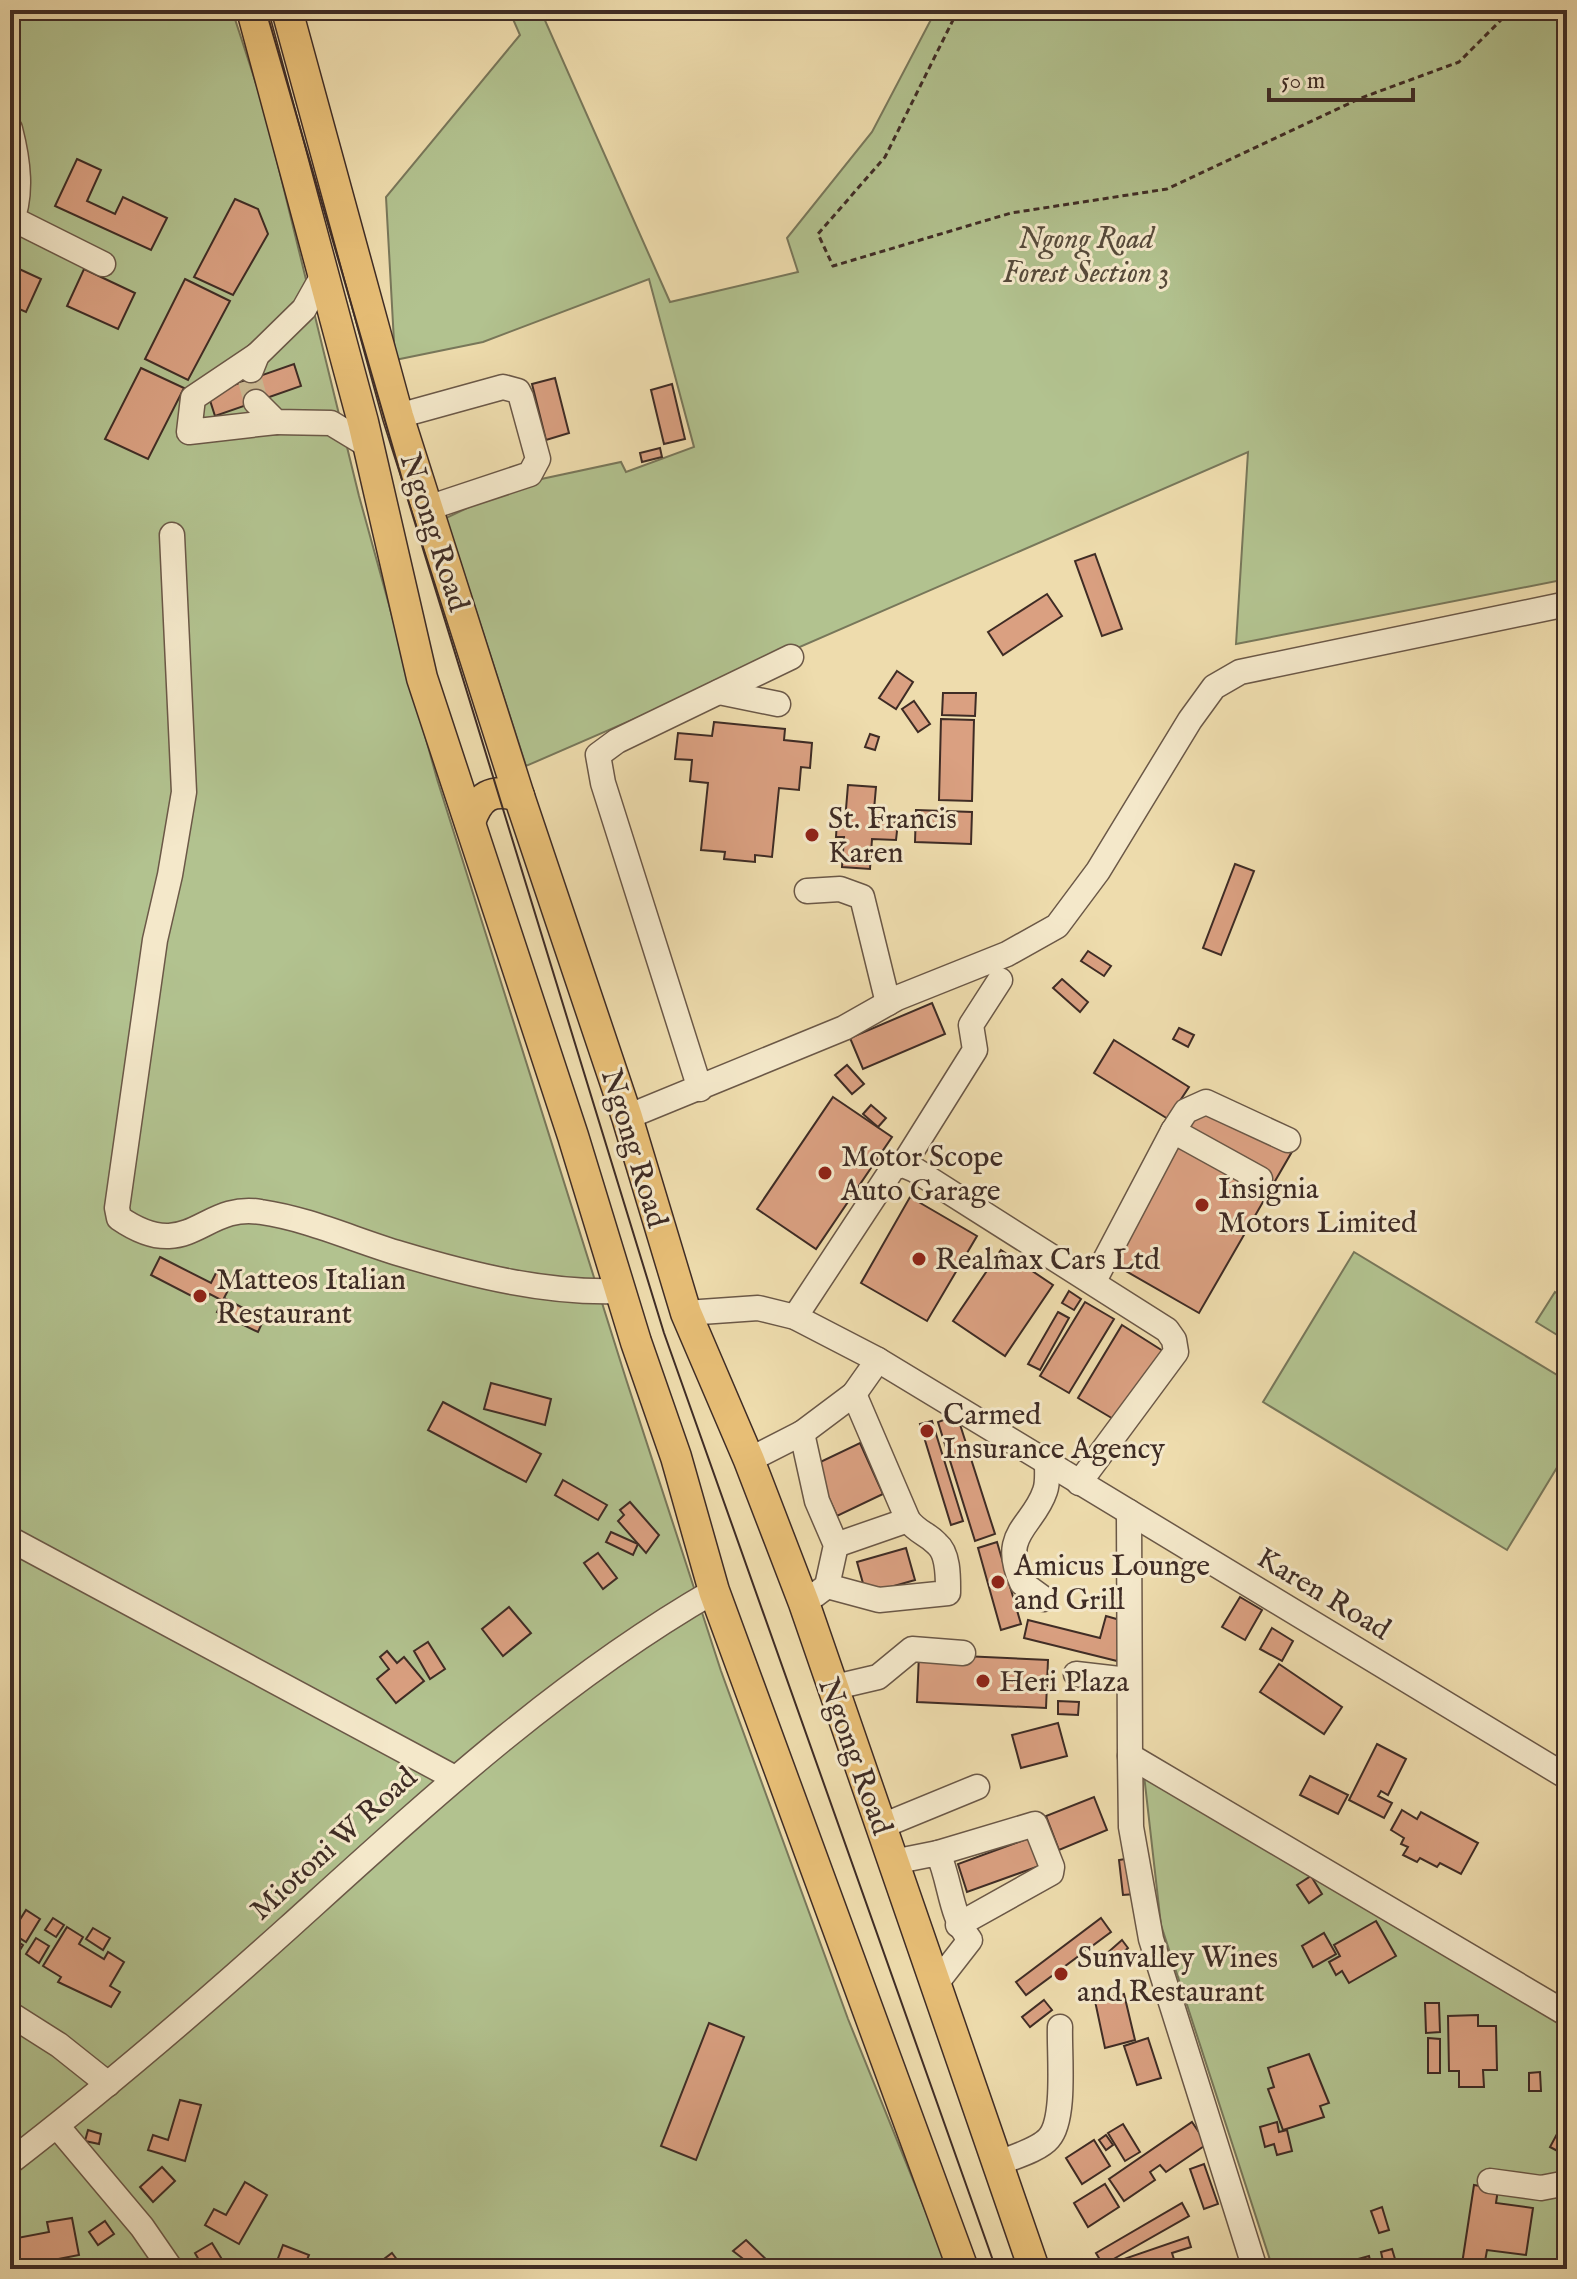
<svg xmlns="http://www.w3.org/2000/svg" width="1577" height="2279" font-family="'IM FELL English',serif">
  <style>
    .green { fill: #b2c28f; stroke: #78775a; stroke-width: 2 }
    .building { fill: #daa081; stroke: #3f2c25; stroke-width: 2 }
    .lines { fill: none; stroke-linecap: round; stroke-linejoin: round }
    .minor-tunnel { stroke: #cbb992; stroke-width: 24; stroke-dasharray: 24 12; stroke-linecap: butt }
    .minor-casing { stroke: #6b5847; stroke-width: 27 }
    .major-casing { stroke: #3f2c25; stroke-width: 33 }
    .path { stroke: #3f2c25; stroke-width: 3; stroke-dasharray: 6 4; stroke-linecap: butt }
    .minor { stroke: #f4e8ca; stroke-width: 24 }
    .major { stroke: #e7be76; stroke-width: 30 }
    .tram { stroke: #3f2c25; stroke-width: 2 }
    .poi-dot { fill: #8f2418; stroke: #f4e8ca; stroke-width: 3 }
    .labels { text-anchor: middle; stroke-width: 6; stroke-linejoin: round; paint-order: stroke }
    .park-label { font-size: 30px; font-style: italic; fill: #564a3a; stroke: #f4e8ca }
    .street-label { font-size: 30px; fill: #3f2c25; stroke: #f4e8ca }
    .poi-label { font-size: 30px; fill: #3f2c25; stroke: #f4e8ca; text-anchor: start }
  </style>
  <rect width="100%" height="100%" fill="#eedcad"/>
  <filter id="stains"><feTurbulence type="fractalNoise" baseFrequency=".0025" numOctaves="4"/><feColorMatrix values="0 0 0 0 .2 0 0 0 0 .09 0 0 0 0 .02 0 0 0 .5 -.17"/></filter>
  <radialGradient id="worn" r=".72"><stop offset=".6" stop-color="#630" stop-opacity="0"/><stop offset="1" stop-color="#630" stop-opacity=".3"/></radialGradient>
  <g class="green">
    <path d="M10 10H232L264 108 359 496 437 779 626 1379 721 1671 848 2019 949 2269H10Z"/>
    <path d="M509 10H548L543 16 670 302 798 272 787 238 872 132 936 10H1567V579L1236 644 1248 452 526 766 446 518 518 484 621 462 626 472 694 447 649 279 483 342 395 360 386 197 520 35Z"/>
    <path d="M1354 1252 1567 1381V1451L1507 1550 1263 1402Z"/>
    <path d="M1555 1292 1567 1300V1341L1536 1322Z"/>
    <path d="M1144 1775 1567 2026V2269H1273L1161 1925Z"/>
  </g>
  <g class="building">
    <path d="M77 159 101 170 87 201 115 214 123 197 167 218 151 250 55 206Z"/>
    <path d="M235 199 258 209 268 234 233 295 194 277Z"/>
    <path d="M17 268 41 279 26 312 10 305V284Z"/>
    <path d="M84 269 135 293 118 329 67 306Z"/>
    <path d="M185 279 230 301 188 380 145 359Z"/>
    <path d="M294 364 301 386 215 416 208 394Z"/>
    <path d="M141 368 184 388 148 459 105 439Z"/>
    <path d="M555 378 569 433 546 440 532 384Z"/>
    <path d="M672 384 685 439 664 444 651 390Z"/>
    <path d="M660 448 662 457 642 462 640 453Z"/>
    <path d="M1095 554 1122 629 1102 636 1075 561Z"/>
    <path d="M1047 594 1062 616 1003 655 988 632Z"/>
    <path d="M897 671 913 682 896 709 879 698Z"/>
    <path d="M943 693H976L975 716 942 715Z"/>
    <path d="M914 701 930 724 918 732 902 709Z"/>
    <path d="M941 719 974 720 972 801 939 800Z"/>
    <path d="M714 722 785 729 784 740 812 743 810 768 801 767 799 790 779 788 772 857 755 855V862L724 859 725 852 701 850 708 783 690 781 692 760 675 759 678 733 712 736Z"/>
    <path d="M870 734 879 737 875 750 865 747Z"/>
    <path d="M848 785 876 787 873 821 898 822 896 840 872 839 870 869 842 867 844 837H836L837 820 845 821Z"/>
    <path d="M916 810 972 812 971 844 915 842Z"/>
    <path d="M1235 864 1254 871 1221 955 1203 948Z"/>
    <path d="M1088 951 1111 966 1104 976 1081 961Z"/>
    <path d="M1062 979 1088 1002 1080 1012 1053 988Z"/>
    <path d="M932 1003 945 1034 863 1069 850 1038Z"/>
    <path d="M1179 1028 1194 1035 1188 1047 1173 1039Z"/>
    <path d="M1114 1040 1189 1087 1168 1119 1094 1073Z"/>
    <path d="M847 1065 864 1084 852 1094 835 1075Z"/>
    <path d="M1208 1092 1297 1143 1199 1313 1110 1262Z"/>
    <path d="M833 1097 892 1137 816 1249 757 1209Z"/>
    <path d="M871 1105 886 1118 878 1127 863 1114Z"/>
    <path d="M910 1197 977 1236 927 1321 861 1283Z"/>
    <path d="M1001 1250 1053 1285 1005 1356 953 1321Z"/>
    <path d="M160 1257 211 1283 217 1271 234 1279 224 1298 264 1319 258 1332 217 1312 223 1301 210 1294 205 1303 151 1275Z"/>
    <path d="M1069 1291 1081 1299 1074 1310 1062 1303Z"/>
    <path d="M1085 1302 1114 1319 1069 1393 1040 1376Z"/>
    <path d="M1058 1312 1069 1318 1040 1370 1028 1364Z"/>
    <path d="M1122 1325 1163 1351 1120 1423 1078 1398Z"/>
    <path d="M491 1383 551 1399 545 1425 484 1409Z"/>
    <path d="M443 1402 541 1454 526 1482 428 1430Z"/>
    <path d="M957 1415 995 1534 975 1541 938 1422Z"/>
    <path d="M932 1421 963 1521 951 1525 920 1424Z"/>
    <path d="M860 1443 883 1494 837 1516 814 1465Z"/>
    <path d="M563 1480 607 1505 598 1520 555 1495Z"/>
    <path d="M630 1502 659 1535 646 1553 618 1521 624 1515 620 1510Z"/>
    <path d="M611 1532 638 1544 633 1555 606 1542Z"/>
    <path d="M997 1542 1021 1624 1001 1630 978 1548Z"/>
    <path d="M906 1548 915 1580 866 1594 857 1562Z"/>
    <path d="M598 1553 617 1578 603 1589 584 1563Z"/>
    <path d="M1240 1597 1262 1610 1245 1640 1222 1627Z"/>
    <path d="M509 1607 531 1633 503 1656 482 1629Z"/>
    <path d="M1106 1616 1127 1622 1117 1661 1024 1638 1028 1620 1100 1638Z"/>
    <path d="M1272 1628 1293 1641 1282 1661 1260 1649Z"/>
    <path d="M428 1642 445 1669 430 1679 414 1651Z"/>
    <path d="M387 1651 397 1663 404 1657 424 1681 396 1703 377 1679 389 1669 380 1657Z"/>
    <path d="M919 1654 1048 1660 1046 1708 917 1702Z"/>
    <path d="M1279 1664 1342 1707 1324 1734 1260 1692Z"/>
    <path d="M1058 1701 1079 1702 1078 1715 1058 1714Z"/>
    <path d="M1058 1723 1067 1756 1021 1768 1012 1735Z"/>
    <path d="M1377 1744 1406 1759 1388 1795 1381 1791 1378 1796 1392 1803 1384 1818 1349 1800Z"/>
    <path d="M1310 1776 1348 1795 1338 1814 1300 1795Z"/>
    <path d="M1094 1797 1107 1830 1059 1850 1046 1816Z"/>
    <path d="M1402 1810 1417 1819 1421 1812 1478 1843 1461 1874 1440 1863 1437 1867 1420 1858 1417 1862 1403 1855 1408 1847 1401 1844 1404 1838 1391 1830Z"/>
    <path d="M1032 1837 1042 1865 967 1892 958 1864Z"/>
    <path d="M1131 1858 1135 1894 1123 1895 1119 1860Z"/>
    <path d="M1311 1876 1322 1894 1309 1903 1297 1885Z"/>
    <path d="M10 1906 18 1911 11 1923 16 1926 26 1910 40 1919 26 1942 10 1932Z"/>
    <path d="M53 1918 64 1925 56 1937 45 1930Z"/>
    <path d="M1101 1918 1111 1932 1026 1995 1016 1982Z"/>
    <path d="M1376 1921 1396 1956 1349 1983 1342 1971 1336 1975 1329 1962 1340 1956 1334 1945Z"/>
    <path d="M67 1927 83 1937 79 1944 104 1959 108 1952 124 1962 110 1986 120 1992 111 2007 58 1982 61 1977 43 1966Z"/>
    <path d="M93 1928 110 1938 103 1950 86 1939Z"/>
    <path d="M1324 1933 1336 1954 1313 1967 1302 1946Z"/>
    <path d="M10 1937 23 1945 15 1958 10 1955Z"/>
    <path d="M36 1938 49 1946 39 1963 26 1954Z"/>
    <path d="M1122 1940 1128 1948 1112 1962 1105 1955Z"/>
    <path d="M1124 1994 1135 2040 1105 2048 1095 2001Z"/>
    <path d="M1044 2000 1052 2010 1030 2027 1022 2017Z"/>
    <path d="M1425 2003H1439L1440 2032 1426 2033Z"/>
    <path d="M1478 2015V2026H1496L1497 2070H1483L1484 2087H1459V2071H1449L1448 2016Z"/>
    <path d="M709 2023 744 2037 696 2160 661 2146Z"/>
    <path d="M1148 2038 1161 2078 1137 2085 1124 2046Z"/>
    <path d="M1428 2038 1440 2039V2073H1428Z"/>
    <path d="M1309 2054 1329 2103 1320 2106 1324 2117 1283 2130 1268 2089 1274 2087 1268 2068Z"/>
    <path d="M1540 2072 1541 2091H1529V2073Z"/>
    <path d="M180 2100 201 2105 185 2161 148 2150 153 2135 168 2140Z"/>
    <path d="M1565 2119 1567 2120V2156L1550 2147Z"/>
    <path d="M1192 2122 1207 2144 1166 2172 1160 2165 1150 2172 1155 2180 1124 2201 1109 2179Z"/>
    <path d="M1277 2122 1279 2132 1287 2130 1292 2151 1277 2155 1274 2144 1265 2147 1260 2127Z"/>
    <path d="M1123 2124 1140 2152 1125 2161 1108 2133Z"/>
    <path d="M88 2130 101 2134 99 2144 85 2141Z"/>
    <path d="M1106 2135 1113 2145 1106 2150 1099 2140Z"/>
    <path d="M1094 2140 1110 2166 1082 2184 1066 2158Z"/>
    <path d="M1204 2164 1218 2204 1204 2209 1190 2169Z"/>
    <path d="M162 2167 175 2181 153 2202 140 2187Z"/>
    <path d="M245 2182 267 2195 239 2244 205 2225 214 2209 226 2215Z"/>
    <path d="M1105 2184 1119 2207 1088 2227 1074 2203Z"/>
    <path d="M1474 2185 1498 2189 1496 2203 1533 2208 1526 2255 1487 2250 1484 2267 1462 2264Z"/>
    <path d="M1182 2203 1189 2216 1103 2265 1096 2253Z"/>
    <path d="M1382 2207 1389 2230 1379 2233 1371 2211Z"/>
    <path d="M72 2218 79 2255 17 2267 12 2239 49 2232 47 2222Z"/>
    <path d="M105 2221 114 2234 98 2245 89 2232Z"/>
    <path d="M1188 2237 1191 2247 1172 2253 1177 2269H1121L1118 2261Z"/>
    <path d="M746 2240 775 2268 806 2263V2269H747L743 2264 746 2261 733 2251Z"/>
    <path d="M212 2243 223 2261 204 2269 195 2253Z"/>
    <path d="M283 2245 309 2255 303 2269H274Z"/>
    <path d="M1392 2249 1398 2269H1348L1353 2268 1351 2261 1369 2256 1371 2264 1383 2261 1381 2252Z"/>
    <path d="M392 2253 398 2261 385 2269 380 2262Z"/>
  </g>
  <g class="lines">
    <path class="minor-tunnel" d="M250 380 256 402"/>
    <defs>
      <g id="minor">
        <path d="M10 129C18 160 23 195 10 225"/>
        <path d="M13 219 103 264"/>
        <path d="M257 355 193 398 189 432 276 422"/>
        <path d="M251 370 257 355 304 309 322 277"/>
        <path d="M256 402 276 422 331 423 369 446"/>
        <path d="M398 416 503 387 518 391 521 397 538 459 530 474 428 508"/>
        <path d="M172 535 184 792 170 875 155 940 117 1208 119 1218C189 1266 202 1202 261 1212 309 1219 354 1240 401 1254 471 1275 547 1294 621 1291"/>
        <path d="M719 692 778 704"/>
        <path d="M807 891 840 889 862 897 888 1003"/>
        <path d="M700 1089 603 783 598 755 617 741 791 657"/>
        <path d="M627 1117 844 1028 897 998 1007 954 1057 926 1098 871 1190 720 1214 687 1240 672 1567 604"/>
        <path d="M1173 1131 1186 1111 1206 1102 1288 1140"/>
        <path d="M903 1165 975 1050 971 1025 1000 980"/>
        <path d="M1094 1281 1173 1131 1260 1179"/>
        <path d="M686 1313 758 1308 795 1317 878 1360 1567 1777"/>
        <path d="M795 1317 893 1168 903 1165 915 1170 1167 1330 1174 1340 1176 1352 1079 1483"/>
        <path d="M802 1433 854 1394 878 1360"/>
        <path d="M749 1460 802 1433 817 1501 836 1545 827 1586 815 1595"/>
        <path d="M1129 1512 1130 1756 1567 2014"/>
        <path d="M10 1539 453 1777"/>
        <path d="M836 1545 908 1520"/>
        <path d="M827 1586 879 1600 948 1593C948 1579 949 1554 937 1544 927 1533 919 1534 908 1520L854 1394"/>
        <path d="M1044 1599 1022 1583C999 1533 1033 1527 1045 1491 1048 1483 1047 1473 1047 1465"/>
        <path d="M1076 1674 1128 1680"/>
        <path d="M831 1688 878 1677 912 1649 963 1653"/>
        <path d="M1130 1756 1131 1827 1151 1939 1255 2269"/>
        <path d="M882 1826 977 1787"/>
        <path d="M938 1853 1035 1824 1052 1867 1051 1873 958 1925"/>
        <path d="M893 1862 938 1853C951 1883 950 1915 970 1940L935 1985"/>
        <path d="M10 2014 59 2045 108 2084"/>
        <path d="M57 2126 142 2227 171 2269"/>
        <path d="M10 2162C106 2088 198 2009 288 1928 423 1806 556 1682 714 1591"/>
        <path d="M999 2163C1013 2157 1039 2150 1049 2138 1066 2119 1059 2053 1060 2027"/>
        <path d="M1490 2181 1541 2188 1567 2183"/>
      </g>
      <g id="major">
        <path d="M252 10 363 422 422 678 573 1136 636 1342 676 1457 714 1591 963 2269"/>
        <path d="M287 10 398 416 519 796 627 1117 686 1313 749 1460 804 1603 1034 2269"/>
        <path d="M470 822C479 796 491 788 519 796"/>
      </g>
    </defs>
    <use href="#minor" class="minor-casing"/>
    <use href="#major" class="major-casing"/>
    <path class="path" d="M958 10 885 157 818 234 833 266 1011 213 1167 189 1361 98 1459 62 1511 10"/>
    <use href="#minor" class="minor"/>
    <use href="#major" class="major"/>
    <path class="tram" d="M266 10 408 500 664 1333 996 2269"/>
  </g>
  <g class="poi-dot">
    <circle cx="812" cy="835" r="8"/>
    <circle cx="825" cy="1173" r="8"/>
    <circle cx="1202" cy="1205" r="8"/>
    <circle cx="919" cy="1259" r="8"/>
    <circle cx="200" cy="1296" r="8"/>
    <circle cx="927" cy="1431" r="8"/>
    <circle cx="998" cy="1582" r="8"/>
    <circle cx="983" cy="1681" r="8"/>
    <circle cx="1061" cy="1974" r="8"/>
  </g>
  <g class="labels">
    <g class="park-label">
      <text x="1086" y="248">Ngong Road<tspan x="1086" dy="34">Forest Section 3</tspan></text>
    </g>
    <g class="street-label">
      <text transform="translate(435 532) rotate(72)" y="10">Ngong Road</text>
      <text transform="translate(635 1148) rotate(73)" y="10">Ngong Road</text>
      <text transform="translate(1324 1593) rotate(31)" y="10">Karen Road</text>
      <text transform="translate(856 1756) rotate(70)" y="10">Ngong Road</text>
      <text transform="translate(333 1843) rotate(-42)" y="10">Miotoni W Road</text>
    </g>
    <g class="poi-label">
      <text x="828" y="828">St. Francis<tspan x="828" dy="34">Karen</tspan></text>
      <text x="841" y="1166">Motor Scope<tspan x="841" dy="34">Auto Garage</tspan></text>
      <text x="1218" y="1198">Insignia<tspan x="1218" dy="34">Motors Limited</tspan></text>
      <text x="935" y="1269">Realmax Cars Ltd</text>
      <text x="216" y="1289">Matteos Italian<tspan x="216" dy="34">Restaurant</tspan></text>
      <text x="943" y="1424">Carmed<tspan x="943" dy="34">Insurance Agency</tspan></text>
      <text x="1014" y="1575">Amicus Lounge<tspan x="1014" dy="34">and Grill</tspan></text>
      <text x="999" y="1691">Heri Plaza</text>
      <text x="1077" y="1967">Sunvalley Wines<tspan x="1077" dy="34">and Restaurant</tspan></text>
    </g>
  </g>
  <rect width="1577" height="2279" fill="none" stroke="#eedcad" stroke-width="40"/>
  <rect x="12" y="12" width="1553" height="2255" fill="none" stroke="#3f2c25" stroke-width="4"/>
  <rect x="20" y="20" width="1537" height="2239" fill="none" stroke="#3f2c25" stroke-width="2"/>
  <path d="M1269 88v12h144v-12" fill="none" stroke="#3f2c25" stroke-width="4"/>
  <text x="1281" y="88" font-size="24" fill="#3f2c25" stroke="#f4e8ca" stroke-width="6" paint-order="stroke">50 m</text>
  <rect width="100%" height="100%" filter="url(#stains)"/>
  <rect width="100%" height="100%" fill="url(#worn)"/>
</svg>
